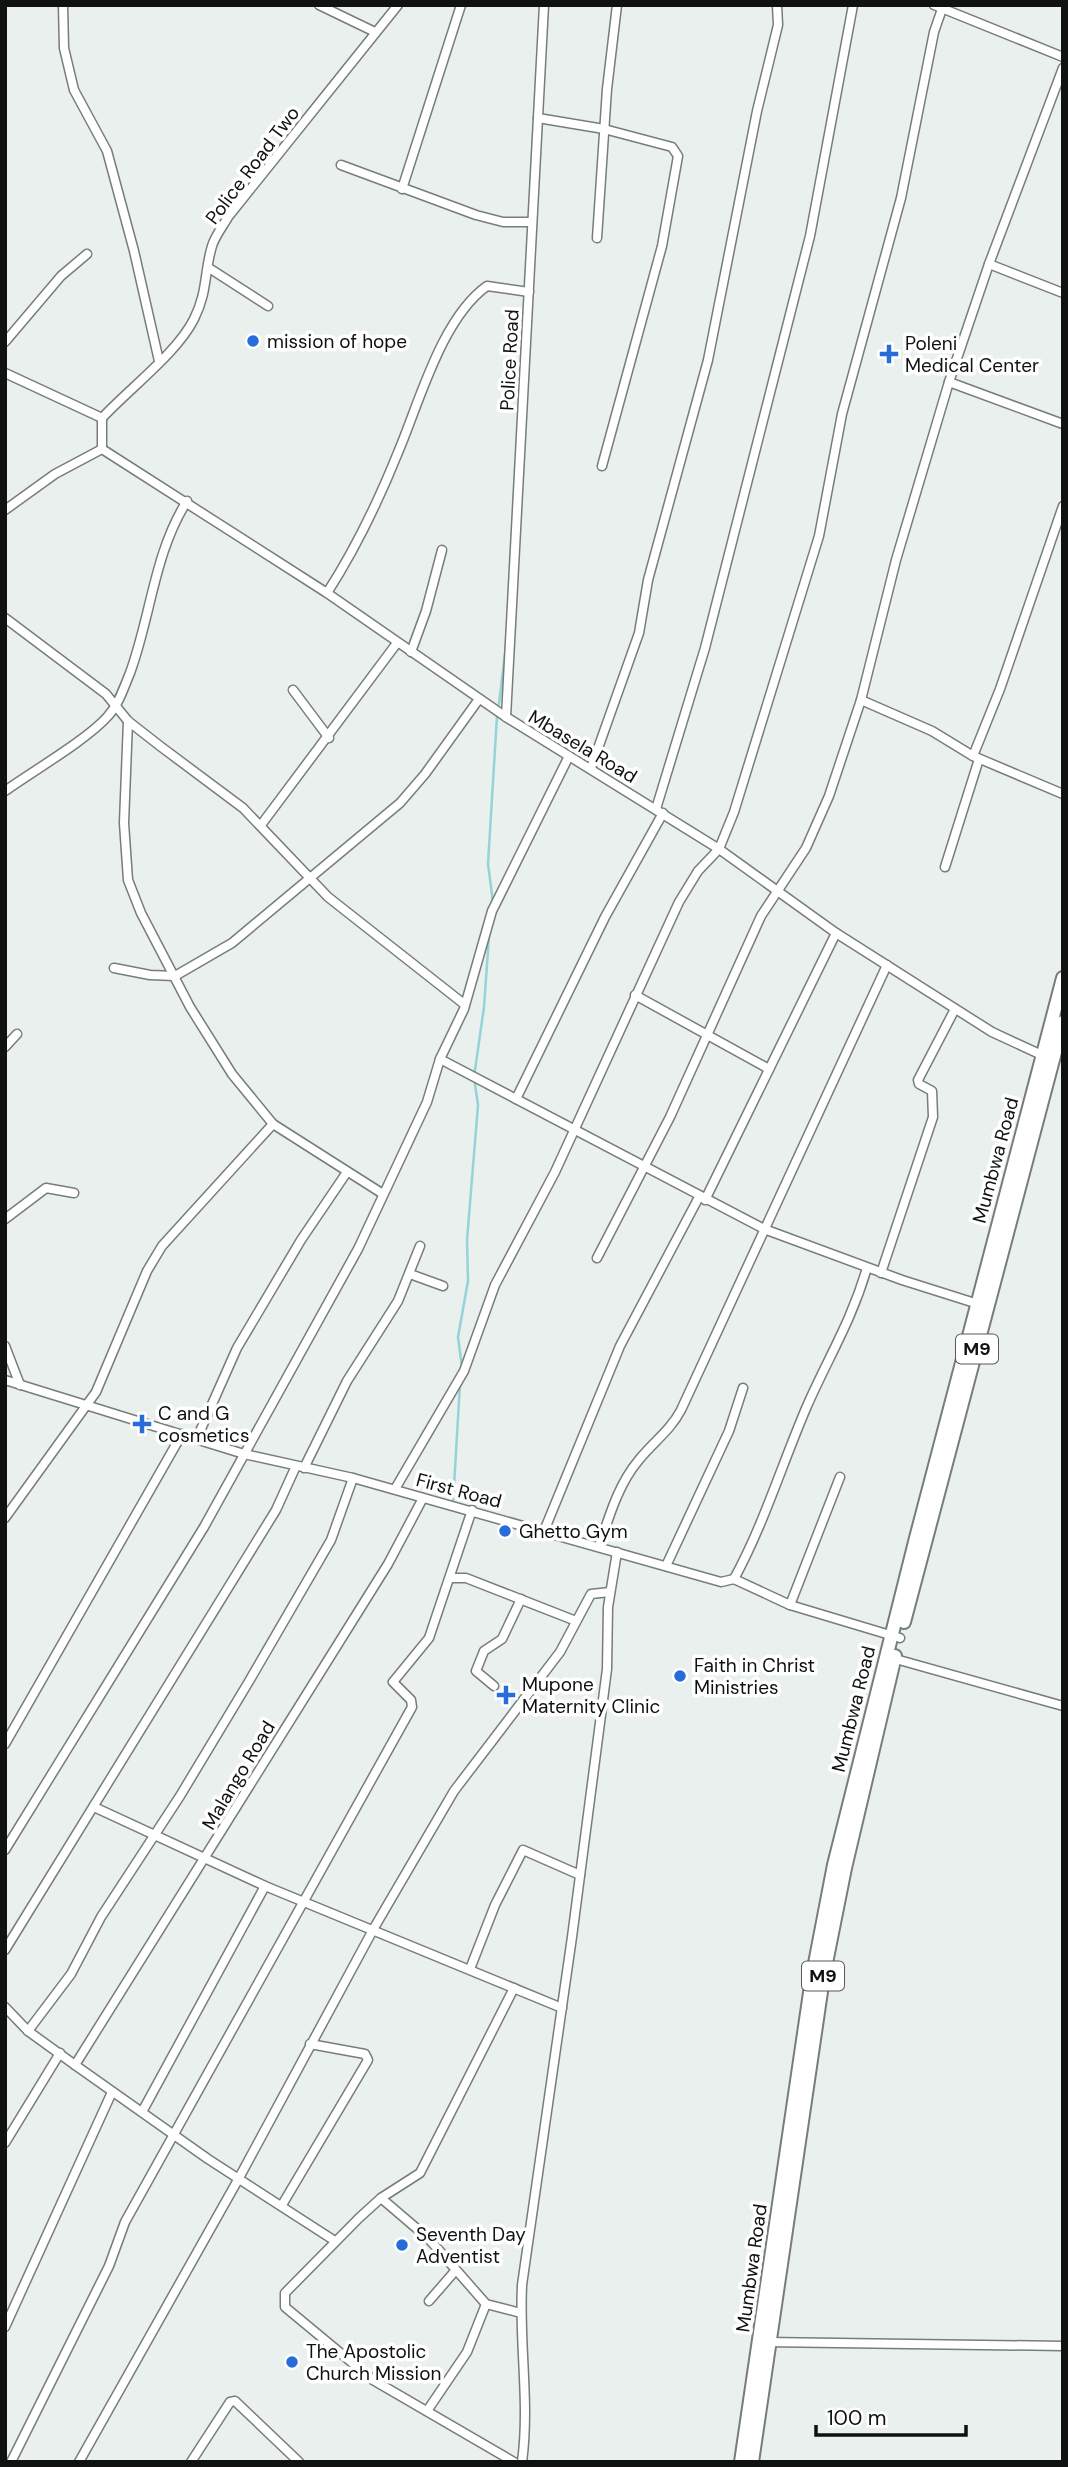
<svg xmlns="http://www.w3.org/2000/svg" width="1068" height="2467" font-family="'DM Sans',sans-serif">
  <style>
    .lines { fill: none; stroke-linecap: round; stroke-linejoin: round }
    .stream { stroke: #96d2d9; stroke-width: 2.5 }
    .minor-casing { stroke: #767d7a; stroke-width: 11 }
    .primary-casing { stroke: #767d7a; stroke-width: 16 }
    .minor { stroke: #fff; stroke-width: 8 }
    .primary { stroke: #fff; stroke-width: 12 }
    .poi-dot { fill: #266dd9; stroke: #fff; stroke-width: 2.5 }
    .labels { text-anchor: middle; stroke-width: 7; stroke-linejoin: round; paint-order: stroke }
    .shield { fill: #fff; stroke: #575958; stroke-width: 2 }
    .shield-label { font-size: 18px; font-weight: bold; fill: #0f1211 }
    .street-label { font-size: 19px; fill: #0f1211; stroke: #fff }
    .poi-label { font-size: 19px; fill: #0f1211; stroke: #fff; text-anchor: start }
  </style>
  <rect width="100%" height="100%" fill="#e9f0ed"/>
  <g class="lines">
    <g class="stream">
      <path d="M531 177 539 30"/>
      <path d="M499 704 506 645"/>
      <path d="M493 902 488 864 497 716"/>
      <path d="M462 1367 458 1337 468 1281 467 1240 478 1105 474 1077 484 1007 489 936"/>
      <path d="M453 1503 460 1384"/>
    </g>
    <defs>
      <g id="minor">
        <path d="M63 5 64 48 74 90 107 151 134 251 159 361"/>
        <path d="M319 5 375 32"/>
        <path d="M934 5 1063 57"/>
        <path d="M538 118 604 129 672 147 678 156 662 246 602 466"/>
        <path d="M341 165 476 215 503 222H532"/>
        <path d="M402 189 461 5"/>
        <path d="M597 238 607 89 617 5"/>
        <path d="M989 264 1063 293"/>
        <path d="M209 268 268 306"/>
        <path d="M5 342 61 276 87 254"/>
        <path d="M5 373 102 418"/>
        <path d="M949 382 1063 424"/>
        <path d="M102 418C130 388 177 353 194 319 208 291 204 272 212 246 215 236 223 226 228 217L398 5"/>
        <path d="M102 449 327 593 506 717 719 849 836 933 992 1032 1046 1057"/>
        <path d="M102 449V418"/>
        <path d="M1063 506 1000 689 973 756 1063 794"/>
        <path d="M5 510 55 474 102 449"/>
        <path d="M327 593C356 548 379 500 399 450 420 400 442 318 487 286L529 292"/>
        <path d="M5 618 106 694 128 721 160 746 243 808 328 897 464 1004"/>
        <path d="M411 652 426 611 442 550"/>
        <path d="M293 690 329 738"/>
        <path d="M861 700 932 731 973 756"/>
        <path d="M506 717 544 5"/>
        <path d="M128 721 124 823 128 880 141 913 190 1007 232 1074 273 1124"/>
        <path d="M591 768 639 633 648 580 708 360 757 111 778 25 777 5"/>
        <path d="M5 791C33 771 88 739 108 716 119 704 124 687 130 673 151 616 154 553 187 501"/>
        <path d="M656 809 705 648 810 236 853 5"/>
        <path d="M261 825 397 643"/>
        <path d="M945 867 979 759"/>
        <path d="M114 968 150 975 175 976 232 943 400 803 425 774 479 699"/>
        <path d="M635 995 769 1069"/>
        <path d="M5 1047 17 1034"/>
        <path d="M440 1059 764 1229 902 1280 978 1304"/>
        <path d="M516 1099 605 917 663 813"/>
        <path d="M705 1200 836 933"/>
        <path d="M5 1219 46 1188 74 1193"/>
        <path d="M597 1258 670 1117 761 916 806 848 829 796 861 700 896 560 949 382 989 264 1063 68"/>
        <path d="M881 1273 933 1117 932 1091 919 1084 918 1080 955 1009"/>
        <path d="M410 1274 443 1286"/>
        <path d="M5 1346 20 1385"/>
        <path d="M5 1380 244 1454 353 1478 721 1582 734 1579 790 1605 900 1638"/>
        <path d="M197 1438 237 1348 301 1240 347 1172"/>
        <path d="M304 1468 347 1381 398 1301 420 1246"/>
        <path d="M395 1489 464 1371 495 1285 555 1172 679 902 698 871 719 849 734 812 819 536 842 414 901 198 934 32 942 9"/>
        <path d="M5 1518 96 1392 147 1271 162 1246 273 1124 383 1194"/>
        <path d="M544 1531 620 1346 699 1197"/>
        <path d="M599 1547C609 1517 618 1485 638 1461 653 1442 670 1431 681 1410L887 965"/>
        <path d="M666 1566 729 1431 743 1388"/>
        <path d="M451 1578H466L576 1621"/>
        <path d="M734 1579C764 1524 782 1464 807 1406 829 1356 851 1322 867 1268"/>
        <path d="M790 1605 840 1477"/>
        <path d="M892 1658 1063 1706"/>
        <path d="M494 1686 476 1671 484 1651 502 1639 521 1599"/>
        <path d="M5 1744 182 1434"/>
        <path d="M94 1807 265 1886 562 2008"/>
        <path d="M5 1850 204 1527 358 1249 427 1102 440 1059 464 1009 492 911 569 756"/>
        <path d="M5 1950 276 1510 296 1466"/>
        <path d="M470 1969 495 1905 523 1850 580 1875"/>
        <path d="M514 1988 420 2173 381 2198 359 2218 285 2293V2307L373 2380 514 2462"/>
        <path d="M5 2007 28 2031 75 2065"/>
        <path d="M28 2031 71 1974 101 1917 180 1796 248 1683 331 1540 353 1478"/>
        <path d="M142 2112 265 1886"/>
        <path d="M5 2143 60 2053"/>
        <path d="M381 2198 429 2239 486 2304 521 2313"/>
        <path d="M282 2205 368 2060 365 2054 310 2044"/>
        <path d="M335 2241 208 2159 75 2065 388 1564 423 1498"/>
        <path d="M429 2301 455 2271"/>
        <path d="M5 2327 112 2092"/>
        <path d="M765 2342 1063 2346"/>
        <path d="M427 2411 467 2352 486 2304"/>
        <path d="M11 2462 109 2266 125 2222 412 1707 411 1700 393 1682 429 1638 472 1510"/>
        <path d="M79 2462 239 2178 374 1928 454 1791 560 1652 591 1594 610 1592"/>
        <path d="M191 2462 230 2402 235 2401 299 2462"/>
        <path d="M522 2462C530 2403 519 2345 522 2285L572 1937 607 1669 608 1607 617 1552"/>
      </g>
      <g id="primary">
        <path d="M904 1622 1063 1022"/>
        <path d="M741 2462 812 1979 834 1865 916 1538 1063 978"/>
        <path d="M752 2462 823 1978 845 1868 895 1656"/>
      </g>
    </defs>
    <use href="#minor" class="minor-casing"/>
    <use href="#primary" class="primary-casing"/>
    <use href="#minor" class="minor"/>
    <use href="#primary" class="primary"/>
  </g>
  <g class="poi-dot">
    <circle cx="253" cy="341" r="7"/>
    <path d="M885.5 343.5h7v7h7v7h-7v7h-7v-7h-7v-7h7z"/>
    <path d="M138.5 1413.5h7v7h7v7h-7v7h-7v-7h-7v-7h7z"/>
    <circle cx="505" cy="1531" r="7"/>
    <circle cx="680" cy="1676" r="7"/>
    <path d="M502.5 1684.5h7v7h7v7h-7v7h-7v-7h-7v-7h7z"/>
    <circle cx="402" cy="2245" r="7"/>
    <circle cx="292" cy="2362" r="7"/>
  </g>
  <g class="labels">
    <g class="shield">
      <rect x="956" y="1334.5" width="42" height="29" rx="5"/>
      <rect x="802" y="1961.5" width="42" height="29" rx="5"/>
    </g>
    <g class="shield-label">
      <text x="977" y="1355">M9</text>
      <text x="823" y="1982">M9</text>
    </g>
    <g class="street-label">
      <text transform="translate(252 165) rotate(-53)" y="7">Police Road Two</text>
      <text transform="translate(509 360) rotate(-87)" y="7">Police Road</text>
      <text transform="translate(583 746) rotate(31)" y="7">Mbasela Road</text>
      <text transform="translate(995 1160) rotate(-75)" y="7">Mumbwa Road</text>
      <text transform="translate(459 1490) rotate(15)" y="7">First Road</text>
      <text transform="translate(853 1709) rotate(-76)" y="7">Mumbwa Road</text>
      <text transform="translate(238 1775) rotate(-59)" y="7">Malango Road</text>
      <text transform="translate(751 2268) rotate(-82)" y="7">Mumbwa Road</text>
    </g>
    <g class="poi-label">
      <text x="267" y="348">mission of hope</text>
      <text x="905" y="350">Poleni<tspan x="905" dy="22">Medical Center</tspan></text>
      <text x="158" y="1420">C and G<tspan x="158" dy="22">cosmetics</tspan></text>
      <text x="519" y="1538">Ghetto Gym</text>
      <text x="694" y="1672">Faith in Christ<tspan x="694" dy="22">Ministries</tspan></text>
      <text x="522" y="1691">Mupone<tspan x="522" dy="22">Maternity Clinic</tspan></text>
      <text x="416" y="2241">Seventh Day<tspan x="416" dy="22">Adventist</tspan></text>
      <text x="306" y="2358">The Apostolic<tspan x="306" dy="22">Church Mission</tspan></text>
    </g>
  </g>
  <rect width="1068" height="2467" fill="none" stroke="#0f1211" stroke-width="14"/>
  <path d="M816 2425v10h150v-10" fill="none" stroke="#0f1211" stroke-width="3.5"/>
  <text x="827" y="2425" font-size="21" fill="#0f1211" stroke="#ffffff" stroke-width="5" paint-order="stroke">100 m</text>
</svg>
